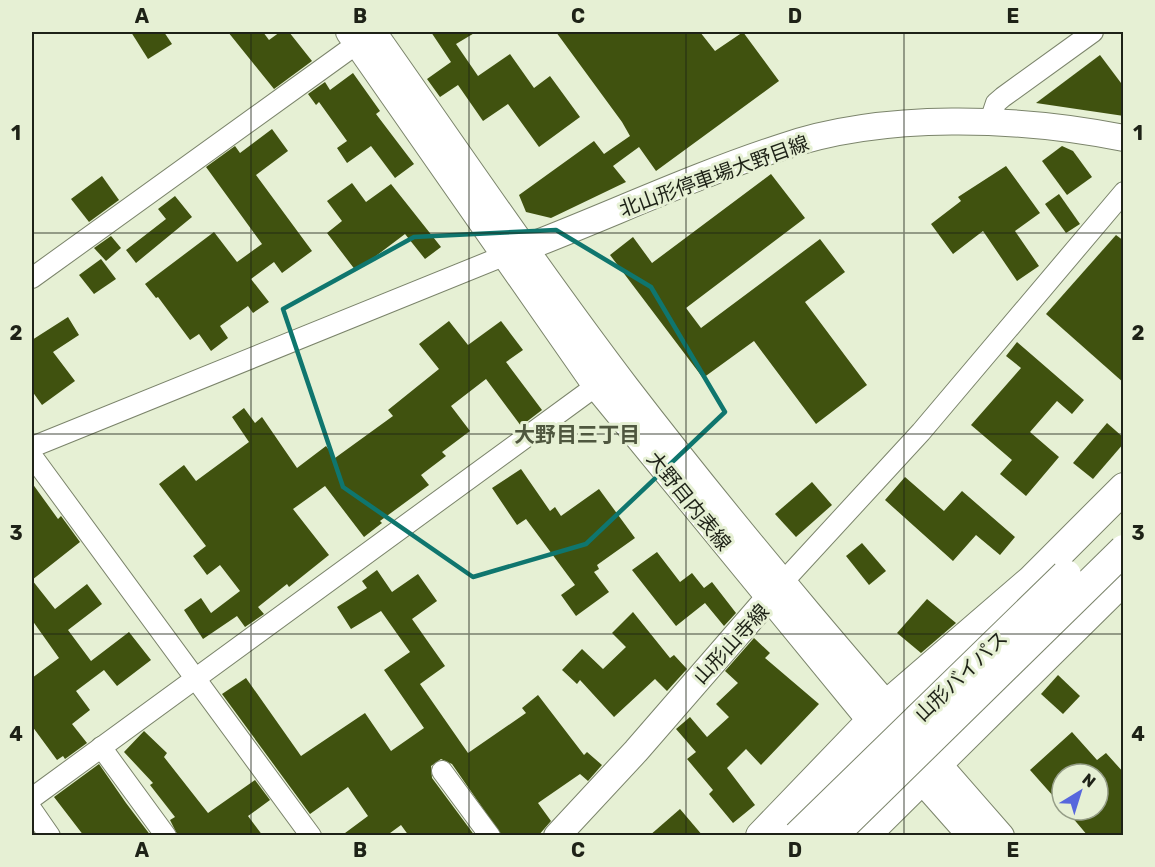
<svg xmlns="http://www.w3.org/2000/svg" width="1155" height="867" font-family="Rubik,'Noto Sans JP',sans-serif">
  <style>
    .building { fill: #40520f }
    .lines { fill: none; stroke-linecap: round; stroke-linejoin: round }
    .minor-casing { stroke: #7b846b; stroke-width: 22 }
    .major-casing { stroke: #7b846b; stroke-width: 28 }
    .highway-casing { stroke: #7b846b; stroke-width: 32 }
    .minor { stroke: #fff; stroke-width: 20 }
    .major { stroke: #fff; stroke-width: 26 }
    .highway { stroke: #fff; stroke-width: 30 }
    .highway-bridge-casing { stroke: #7b846b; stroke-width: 32; stroke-linecap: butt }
    .highway-bridge { stroke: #fff; stroke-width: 30 }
    .marked { fill: none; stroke: #0f766e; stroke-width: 4.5; stroke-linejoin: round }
    .grid { fill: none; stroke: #1e2217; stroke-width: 1.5; stroke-opacity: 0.55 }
    .labels { text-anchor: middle; stroke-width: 6; stroke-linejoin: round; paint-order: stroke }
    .street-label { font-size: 20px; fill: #1e2217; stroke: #e6f0d4 }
    .neighbourhood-label { font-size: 21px; font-weight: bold; fill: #4f573f; stroke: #e6f0d4 }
    .neatline { fill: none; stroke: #1e2217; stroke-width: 2 }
    .grid-label { font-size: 20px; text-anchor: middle; font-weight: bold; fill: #1e2217 }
  </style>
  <rect width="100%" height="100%" fill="#e6f0d4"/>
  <g class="building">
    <path d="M131 32H164L172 44 148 59Z"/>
    <path d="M228 32H263L269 40 280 32H289L312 61 274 89Z"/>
    <path d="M431 32H476L456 44 478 76 510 54 534 88 550 76 580 117 539 147 508 104 483 121 458 85 440 97 427 79 451 62Z"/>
    <path d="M556 32H700L715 51 743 32 779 81 656 171 639 147 613 166 626 182 551 218 526 212 519 195 594 141 604 154 630 136 622 122Z"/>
    <path d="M1100 55 1124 87V116L1036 103Z"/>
    <path d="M353 73 380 111 376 114 414 164 395 178 371 146 347 163 337 148 347 141 319 102 316 105 308 94 325 82 330 90Z"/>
    <path d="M272 129 288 151 256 175 312 251 282 273 274 262 251 279 269 302 253 313 248 306 220 326 228 338 211 351 199 334 190 340 158 297 156 298 145 284 214 232 237 262 262 244 206 167 235 146 240 153Z"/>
    <path d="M1062 146 1073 151 1092 177 1067 195 1042 161Z"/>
    <path d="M1006 166 1040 213 1015 231 1039 266 1017 281 983 231 953 254 931 224 961 201 958 197Z"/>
    <path d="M771 174 805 218 686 308 701 328 820 239 845 272 805 302 867 385 816 424 754 341 703 378 610 255 633 237 652 263Z"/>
    <path d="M102 176 119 200 89 222 71 199Z"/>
    <path d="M352 183 366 202 391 184 441 247 425 259 405 234 356 271 327 233 342 221 327 201Z"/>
    <path d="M1059 194 1080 224 1066 233 1045 204Z"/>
    <path d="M175 196 192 217 136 263 126 250 166 219 158 209Z"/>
    <path d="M1116 235 1124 241V383L1046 314Z"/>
    <path d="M111 236 121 248 106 261 94 248Z"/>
    <path d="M101 259 116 279 94 294 79 275Z"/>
    <path d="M68 317 79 335 53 352 75 381 42 405 32 391V340Z"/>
    <path d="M449 321 468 345 501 321 523 350 506 362 542 410 521 426 486 379 451 406 470 431 442 452 446 456 421 475 429 485 380 521 382 523 364 537 325 486 293 509 329 555 289 587 287 584 258 607 264 614 245 627 237 616 203 639 184 610 201 598 211 613 240 591 220 565 207 575 193 556 206 546 159 484 184 465 196 481 249 442 232 417 244 408 255 423 262 417 297 468 326 446 335 458 393 416 388 410 439 369 419 344Z"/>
    <path d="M1017 342 1084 400 1072 414 1057 401 1030 432 1059 457 1026 496 1000 474 1012 460 971 425 1021 368 1006 356Z"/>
    <path d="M1107 423 1124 438V443L1093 479 1073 463Z"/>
    <path d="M521 469 550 511 555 507 561 516 599 489 635 538 597 565 599 569 594 572 609 592 576 616 561 595 575 585 526 519 517 525 492 488Z"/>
    <path d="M905 477 944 511 962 491 1015 537 1000 555 976 535 953 561 885 500Z"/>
    <path d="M812 482 832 505 796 537 775 514Z"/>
    <path d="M32 483 58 519 61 516 80 542 32 580 55 609 87 584 102 604 68 630 91 661 129 632 151 660 117 686 104 670 76 691 90 710 72 724 87 743 65 759 63 756 57 760 32 726V678L59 658 32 620Z"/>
    <path d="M862 543 886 571 869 585 846 556Z"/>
    <path d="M657 552 680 582 692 573 704 588 712 582 736 613 724 626 705 603 676 626 632 570Z"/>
    <path d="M377 570 392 592 418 574 437 601 412 619 445 666 420 684 468 753 526 713 522 708 538 695 584 755 587 752 602 765 588 781 580 774 538 803 551 821 538 836H502L452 764 441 759 431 766 432 778 475 836H409L401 825 386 836H341L368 816 348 787 310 814 222 694 246 678 301 756 365 713 391 751 424 728 384 670 410 652 381 611 351 629 337 607 367 588 362 581Z"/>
    <path d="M927 599 956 623 921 653 897 633Z"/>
    <path d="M633 612 670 658 674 655 687 669 667 691 655 679 614 717 580 680 577 684 562 670 582 649 603 669 626 647 612 633Z"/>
    <path d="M754 638 770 653 765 658 819 704 761 765 746 749 727 768 755 805 733 823 709 794 713 790 687 759 696 752 676 729 690 717 707 737 729 717 716 704 738 683 725 671Z"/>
    <path d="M1058 675 1080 696 1063 714 1041 694Z"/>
    <path d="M144 731 167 753 164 757 208 813 255 780 270 800 248 816 263 836H178L170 820 175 817 150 785 153 783 124 752Z"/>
    <path d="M1072 732 1097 760 1106 753 1124 773V836H1088L1066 810H1098V774H1062V806L1030 770Z"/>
    <path d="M99 764 126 803 151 836H84L54 797Z"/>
    <path d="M680 809 703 836H649Z"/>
  </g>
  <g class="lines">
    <defs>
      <g id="minor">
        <path d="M990 121 996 103 1003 97 1093 32"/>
        <path d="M32 278 358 43"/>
        <path d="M32 447 506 255"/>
        <path d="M32 456 311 836"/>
        <path d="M782 583 921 432 1124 192"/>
        <path d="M101 747 166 836"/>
        <path d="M442 771 490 836"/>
        <path d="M32 798 596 386"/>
        <path d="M32 810 50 836"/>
      </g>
      <g id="major">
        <path d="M349 32 596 386 883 736"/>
        <path d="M373 32C456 150 538 271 626 387 745 542 872 689 1001 836"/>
        <path d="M512 253C602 219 690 177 782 147 884 112 1019 117 1124 138"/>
        <path d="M909 766 971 836"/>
        <path d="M557 836 636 751 768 599"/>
      </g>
      <g id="highway">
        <path d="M761 836 887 705 1032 580 1124 488"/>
        <path d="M864 836 1124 579"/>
      </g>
    </defs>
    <use href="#minor" class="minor-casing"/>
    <use href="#major" class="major-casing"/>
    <use href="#highway" class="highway-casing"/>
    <use href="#minor" class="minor"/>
    <use href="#major" class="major"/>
    <use href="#highway" class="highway"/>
    <defs>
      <g id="highway-bridge">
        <path d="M798 836 1066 575"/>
        <path d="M832 836 1124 550"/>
      </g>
    </defs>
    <use href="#highway-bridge" class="highway-bridge-casing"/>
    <use href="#highway-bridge" class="highway-bridge"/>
  </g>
  <path class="marked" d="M556 230 651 287 725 412 586 544 473 577 343 487 283 309 414 237Z"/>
  <path class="grid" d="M251 32V836M469 32V836M686 32V836M904 32V836M32 233H1124M32 434H1124M32 634H1124"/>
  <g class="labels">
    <g class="street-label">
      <text transform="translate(714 176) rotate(-20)" y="7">北山形停車場大野目線</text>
      <text transform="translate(689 501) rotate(51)" y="7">大野目内表線</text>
      <text transform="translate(731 644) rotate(-47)" y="7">山形山寺線</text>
      <text transform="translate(961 676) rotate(-44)" y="7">山形バイパス</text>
    </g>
    <g class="neighbourhood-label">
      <text x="577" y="442">大野目三丁目</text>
    </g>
  </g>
  <rect width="1155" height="867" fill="none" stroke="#e6f0d4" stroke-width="66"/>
  <g transform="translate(1080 792) rotate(38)"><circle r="28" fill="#e6f0d4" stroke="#969e88" stroke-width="1.5"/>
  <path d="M0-4.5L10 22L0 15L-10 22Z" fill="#5767dd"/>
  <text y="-9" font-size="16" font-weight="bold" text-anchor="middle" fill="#1e2217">N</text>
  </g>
  <rect x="33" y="33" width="1089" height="801" class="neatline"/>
  <g class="grid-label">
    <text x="142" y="23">A</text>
    <text x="360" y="23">B</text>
    <text x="578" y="23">C</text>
    <text x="795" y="23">D</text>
    <text x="1013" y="23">E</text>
    <text x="16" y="140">1</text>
    <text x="1138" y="140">1</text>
    <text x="16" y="340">2</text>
    <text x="1138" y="340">2</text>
    <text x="16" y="540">3</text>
    <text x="1138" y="540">3</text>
    <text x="16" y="741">4</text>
    <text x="1138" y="741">4</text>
    <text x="142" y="857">A</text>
    <text x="360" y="857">B</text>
    <text x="578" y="857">C</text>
    <text x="795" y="857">D</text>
    <text x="1013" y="857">E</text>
  </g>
</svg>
